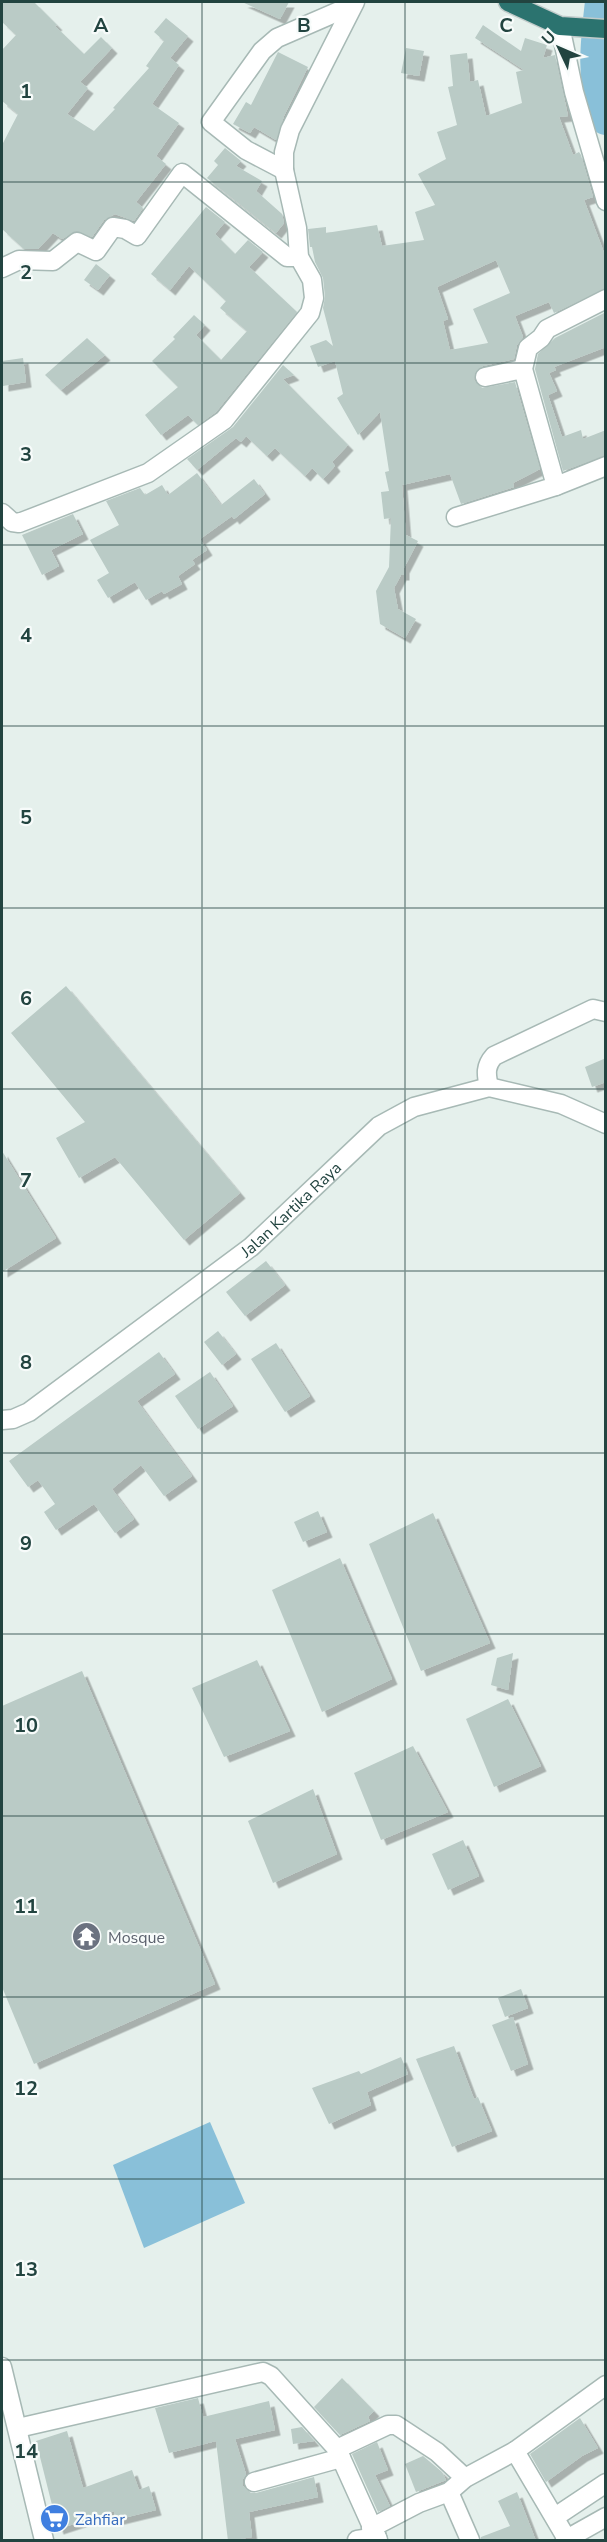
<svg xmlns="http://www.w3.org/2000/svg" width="607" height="2542" font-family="'Nunito Sans',sans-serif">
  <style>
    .water { fill: #89c0d9 }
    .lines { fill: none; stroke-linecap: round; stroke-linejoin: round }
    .river { stroke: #89c0d9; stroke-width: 34 }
    .building { fill: #bacbc6; fill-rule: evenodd; filter: url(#shadow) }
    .minor-casing { stroke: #a7b9b5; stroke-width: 21 }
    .highway-casing { stroke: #c1cbca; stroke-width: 21 }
    .minor { stroke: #fff; stroke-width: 18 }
    .highway { stroke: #2b736f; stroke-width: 18 }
    .grid { fill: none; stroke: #224440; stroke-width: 1.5; stroke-opacity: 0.55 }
    .labels { text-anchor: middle; stroke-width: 4.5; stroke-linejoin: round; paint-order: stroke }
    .street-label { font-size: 16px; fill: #224440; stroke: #f7fbfa }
    .worship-label { font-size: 16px; fill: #5b616d; stroke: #f7fbfa; text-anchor: start }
    .shop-label { font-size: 16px; fill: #366cbe; stroke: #f7fbfa; text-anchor: start }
    .grid-label { font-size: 20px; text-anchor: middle; font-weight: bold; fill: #224440; stroke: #f7fbfa; stroke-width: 4.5; stroke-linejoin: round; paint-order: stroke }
  </style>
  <defs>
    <filter id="shadow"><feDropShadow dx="5.5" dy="5.5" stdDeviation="0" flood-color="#0004"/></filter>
  </defs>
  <rect width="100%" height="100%" fill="#e5f0ec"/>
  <path class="water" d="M210 2122 245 2203 144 2248 113 2165Z"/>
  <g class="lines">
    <path class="river" d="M602 2C597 45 593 75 606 118"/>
  </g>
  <g class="building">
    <path d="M2 2H34L57 25 55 26 84 54 101 37 112 48 80 82 88 88 67 114 94 131 115 109 113 108 149 68 146 66 164 41 154 32 166 18 188 36 170 58 179 65 152 104 179 123 156 156 166 164 136 202 143 208 134 221 115 214 104 220 92 237 76 231 62 239 53 233 38 249H24L2 229V145L18 114 2 101V50L16 35 2 22Z"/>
    <path d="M242 2H289L280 19Z"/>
    <path d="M483 25 521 51 525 38 547 45 543 58 555 55 568 116 559 117 573 155 579 152 581 155 593 197 584 200 606 258V288L554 313 549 302 515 316 523 337 517 345 514 359 483 366 475 373 474 380 482 388 515 382 540 469 513 483 514 487 461 504 450 474 402 485 406 535 418 541 404 568V575H401L394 588 398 609 416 619 405 638 380 624 376 591 389 567 391 518 384 519 381 492 389 491 385 472 389 471 380 412 358 435 337 398 343 394 335 361 318 367 310 346 326 340 333 346 323 308 325 297 323 278 315 262 312 247H310L308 229 326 227V233L377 225 382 246 424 240 415 212 435 205 418 174 446 159 437 132 457 125 448 87 453 86 450 55 467 53 470 82 478 80 486 116 522 103 516 72 524 70 475 38ZM496 260 510 293 473 309 488 343 450 350 443 321 448 319 437 287Z"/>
    <path d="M406 48 424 51 419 76 401 73Z"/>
    <path d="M278 52 308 67 284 116 276 140 254 127 250 133 233 124 246 102 251 105Z"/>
    <path d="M225 148 241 161 236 166 262 181 256 191 282 214 284 223 276 233 207 178 218 165 214 161Z"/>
    <path d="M206 207 225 222 215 234 235 254 248 240 263 252 249 267 297 312 216 412 198 425 188 415 161 435 145 415 178 387 152 361 175 339 173 337 194 315 205 325 196 335 221 360 247 331 220 308 226 301 189 266 170 290 151 274Z"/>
    <path d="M96 264 110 275 98 290 84 280Z"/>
    <path d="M606 312V347L554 367 556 370 549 373 557 391 548 395 562 437 581 430 583 439 606 430V455L563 471 535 369 538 354 555 338Z"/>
    <path d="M87 338 105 355 61 390 45 375Z"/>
    <path d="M23 358 26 382 3 386 2 361Z"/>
    <path d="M283 365 294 375 283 379 348 445 332 462 335 466 323 479 312 468 305 476 275 448 267 456 246 436 241 442 236 438 197 470 187 459 233 427Z"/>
    <path d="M197 473 221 505 254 479 265 494 234 519 232 516 200 539 207 550 192 560 195 564 178 576 182 584 164 594 162 591 146 600 135 582 108 598 97 580 109 573 90 540 119 525 106 501 140 488 145 495 162 485 168 495Z"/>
    <path d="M73 514 83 534 51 550 59 566 42 575 22 535Z"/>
    <path d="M66 986 240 1193 184 1240 115 1157 79 1178 56 1138 85 1122 11 1033Z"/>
    <path d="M606 1058V1082L592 1087 585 1067Z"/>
    <path d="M2 1151 56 1238 2 1272Z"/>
    <path d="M266 1261 285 1285 245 1316 226 1292Z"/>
    <path d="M218 1331 236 1354 222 1365 204 1342Z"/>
    <path d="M276 1343 310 1396 285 1412 251 1359Z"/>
    <path d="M159 1352 175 1374 137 1401 192 1476 164 1496 141 1465 112 1489 134 1519 115 1533 94 1504 56 1530 44 1512 55 1504 38 1480 28 1487 9 1461Z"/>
    <path d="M210 1372 233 1406 198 1429 175 1396Z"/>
    <path d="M318 1511 327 1532 303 1542 294 1522Z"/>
    <path d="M433 1513 490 1643 421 1671 369 1544Z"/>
    <path d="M340 1558 392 1679 322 1712 272 1590Z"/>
    <path d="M513 1653 508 1690 491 1685 497 1658Z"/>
    <path d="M257 1660 290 1731 224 1757 192 1688Z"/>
    <path d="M82 1671 215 1984 34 2064 2 1987V1706Z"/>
    <path d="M508 1699 541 1766 494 1787 466 1719Z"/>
    <path d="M413 1746 448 1812 381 1840 354 1773Z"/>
    <path d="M313 1789 337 1854 273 1883 248 1821Z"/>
    <path d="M463 1840 479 1876 448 1890 432 1854Z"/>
    <path d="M521 1989 528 2008 505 2017 498 1998Z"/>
    <path d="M513 2017 528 2064 511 2071 492 2025Z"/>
    <path d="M454 2046 474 2099 478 2097 492 2131 452 2147 416 2059Z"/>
    <path d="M401 2057 408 2074 367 2092 371 2105 329 2124 312 2088 359 2071 361 2074Z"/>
    <path d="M342 2378 374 2411 368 2417 370 2421 340 2435 314 2407Z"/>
    <path d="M198 2398 203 2417 269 2401 275 2430 235 2439 246 2474 243 2479V2486L251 2493H256L314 2477 318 2497 249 2512 252 2537 228 2541 216 2441 169 2453 155 2408Z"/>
    <path d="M580 2418 598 2448 582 2456 546 2482 530 2454Z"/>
    <path d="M302 2427 314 2441 293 2444 291 2429Z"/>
    <path d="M67 2431 83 2488 132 2470 139 2490 149 2486 156 2510 115 2520 114 2511 58 2529 36 2441Z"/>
    <path d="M377 2442 388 2470 375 2475 390 2506 378 2512 352 2454Z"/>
    <path d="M423 2456 442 2472 446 2480 416 2492 405 2464Z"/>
    <path d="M517 2492 536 2541H481V2537L510 2526 498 2501Z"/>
  </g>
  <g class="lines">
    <defs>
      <g id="minor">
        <path d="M560 26 574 92 606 201"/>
        <path d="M284 170 246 150 211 122 262 51 277 38 353 5"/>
        <path d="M2 268 19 260 53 261 77 242 96 251 113 227 125 229 137 236 182 173 287 257H299"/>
        <path d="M485 377 523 369"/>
        <path d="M556 486 606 466"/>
        <path d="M2 513 12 522 19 523 148 473 224 420 310 313 314 298 312 280 299 257 297 228 284 170V152L290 130 355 2"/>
        <path d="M456 517 556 486 523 369 528 348 541 338 547 329 606 299"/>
        <path d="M489 1087C486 1074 485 1066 494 1056L593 1009 606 1012"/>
        <path id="s1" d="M2 1420 13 1419 29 1412 251 1247 379 1126 414 1107 489 1087 561 1104 606 1124"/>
        <path d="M2 2367 44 2540"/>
        <path d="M18 2428 263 2372 271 2376 337 2449 378 2540"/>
        <path d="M337 2449 388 2425H396L437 2452 465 2478"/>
        <path d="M515 2451 567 2539"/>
        <path d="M254 2482 341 2458"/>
        <path d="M449 2492 470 2540"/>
        <path d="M555 2517 606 2483"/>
        <path d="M371 2528 419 2503 449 2492 465 2478 515 2451 606 2385"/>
        <path d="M357 2540 377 2537"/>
        <path d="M565 2540 606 2517"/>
      </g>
      <path id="highway" d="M508 2 560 26 606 29"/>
    </defs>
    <use href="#minor" class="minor-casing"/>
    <use href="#highway" class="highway-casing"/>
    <use href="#minor" class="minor"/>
    <use href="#highway" class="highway"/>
  </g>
  <path class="grid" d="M202 2V2540M405 2V2540M2 182H606M2 363H606M2 545H606M2 726H606M2 908H606M2 1089H606M2 1271H606M2 1453H606M2 1634H606M2 1816H606M2 1997H606M2 2179H606M2 2360H606"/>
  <defs>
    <symbol id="temple-disc" viewBox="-11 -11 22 22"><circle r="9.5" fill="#6b7280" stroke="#f7fbfa"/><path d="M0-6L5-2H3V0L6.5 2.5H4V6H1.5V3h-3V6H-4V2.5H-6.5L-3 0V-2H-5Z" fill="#fff"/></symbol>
    <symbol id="supermarket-disc" viewBox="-11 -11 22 22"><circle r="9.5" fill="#3f7fe0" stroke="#f7fbfa"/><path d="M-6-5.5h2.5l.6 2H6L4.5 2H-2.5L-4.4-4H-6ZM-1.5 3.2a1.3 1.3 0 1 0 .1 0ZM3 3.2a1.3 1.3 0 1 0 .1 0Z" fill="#fff"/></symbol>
  </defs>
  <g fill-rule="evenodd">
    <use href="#temple-disc" x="70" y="1920" width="33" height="33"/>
    <use href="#supermarket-disc" x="38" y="2502" width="33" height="33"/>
  </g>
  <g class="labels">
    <g class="street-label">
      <text dy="6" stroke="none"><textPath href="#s1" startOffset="360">Jalan Kartika Raya</textPath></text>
    </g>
    <g class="worship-label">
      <text x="108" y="1943">Mosque</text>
    </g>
    <g class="shop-label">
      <text x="75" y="2525">Zahfiar</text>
    </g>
  </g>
  <g class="grid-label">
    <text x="101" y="32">A</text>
    <text x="304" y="32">B</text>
    <text x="506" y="32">C</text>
    <text x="26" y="98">1</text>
    <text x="26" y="279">2</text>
    <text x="26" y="461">3</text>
    <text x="26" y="642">4</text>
    <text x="26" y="824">5</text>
    <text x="26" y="1005">6</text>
    <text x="26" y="1187">7</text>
    <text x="26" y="1369">8</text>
    <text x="26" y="1550">9</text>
    <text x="26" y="1732">10</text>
    <text x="26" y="1913">11</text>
    <text x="26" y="2095">12</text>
    <text x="26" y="2276">13</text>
    <text x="26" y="2458">14</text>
  </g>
  <rect width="607" height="2542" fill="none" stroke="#224440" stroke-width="6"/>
  <g transform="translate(559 48) rotate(314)" stroke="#f7fbfa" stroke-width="4.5" paint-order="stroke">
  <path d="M0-4.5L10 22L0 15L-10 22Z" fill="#224440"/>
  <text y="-9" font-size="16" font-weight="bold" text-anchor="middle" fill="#224440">U</text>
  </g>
</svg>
